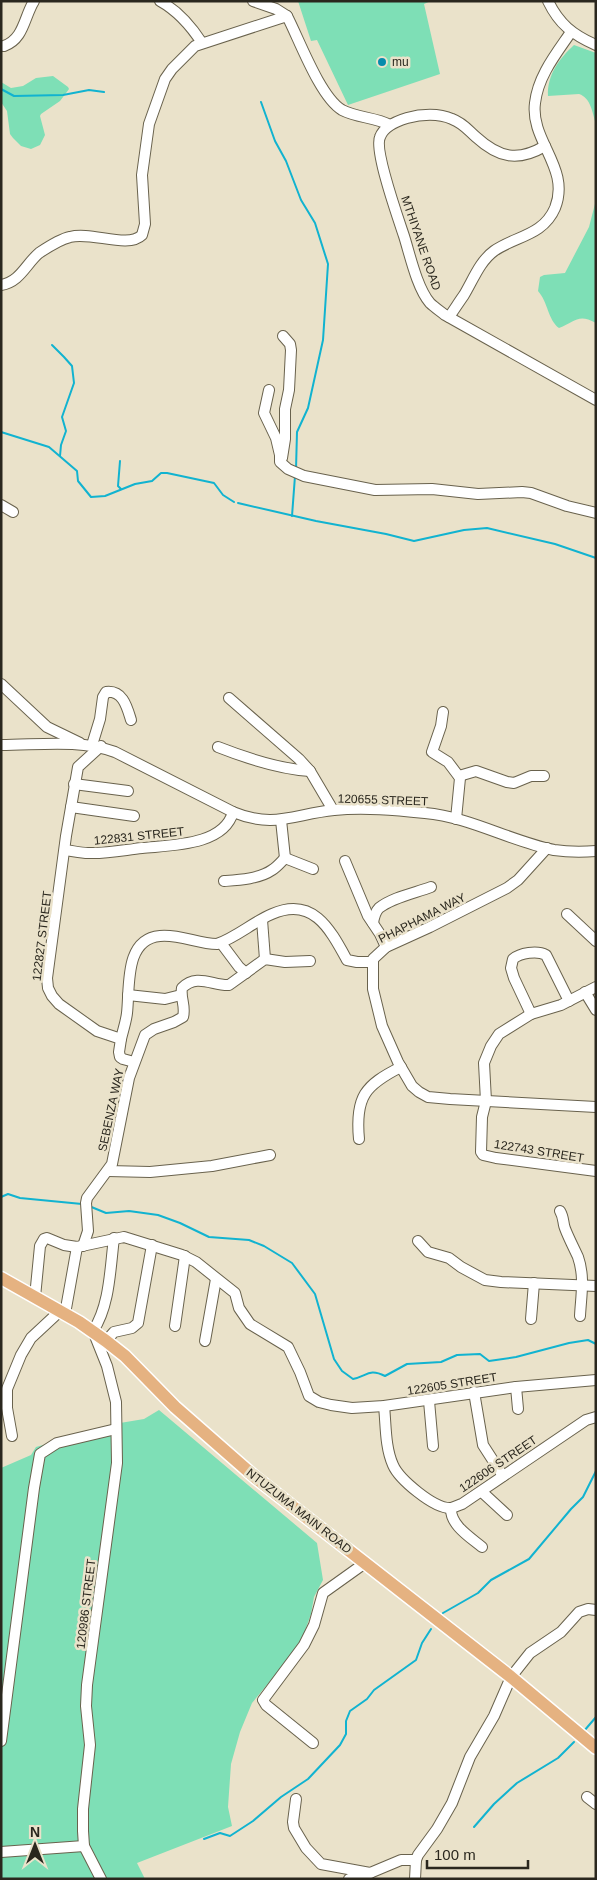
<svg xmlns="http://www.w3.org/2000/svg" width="597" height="1880" font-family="Helvetica,sans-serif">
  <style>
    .green { fill: #7edfb6 }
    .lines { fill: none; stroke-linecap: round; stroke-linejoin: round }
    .stream { stroke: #11b3d0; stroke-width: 2 }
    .minor-casing { stroke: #69624d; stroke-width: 12 }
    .major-casing { stroke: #fff; stroke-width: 15 }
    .minor { stroke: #fff; stroke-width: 10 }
    .major { stroke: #e5b281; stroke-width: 12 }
    .poi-dot { fill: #078cac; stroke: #eae2ca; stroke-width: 2 }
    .labels { text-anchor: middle; stroke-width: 5; stroke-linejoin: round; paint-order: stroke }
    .poi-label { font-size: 12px; fill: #2a271e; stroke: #eae2ca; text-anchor: start }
    .street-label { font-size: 12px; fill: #2a271e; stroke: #eae2ca }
  </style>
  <rect width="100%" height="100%" fill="#eae2ca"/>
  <g class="green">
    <path d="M298 1H431L424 4 440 74 348 105 317 40 311 41Z"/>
    <path d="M574 45 596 53V124C592 112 591 98 579 94L548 96C547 75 559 59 574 45Z"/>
    <path d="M53 76 68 87 69 89 60 101 41 114 40 116 45 135 40 145 31 149 21 146 13 138 10 134 7 111 1 102V82L11 88 23 86 36 78Z"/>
    <path d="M596 200V323C578 313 575 322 559 328 548 320 548 302 538 291L540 277 544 275 565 273 589 227Z"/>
    <path d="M159 1410 317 1543 323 1580 314 1597 311 1614 300 1645 252 1703 240 1732 231 1764 228 1807 232 1826 137 1863 145 1879H1V1468L31 1455 36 1447 120 1423 144 1419Z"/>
  </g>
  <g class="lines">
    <g class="stream">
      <path d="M1 89 14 96 63 95 89 90 104 92"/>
      <path d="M261 102 275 141 286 161 301 200 315 223 328 264 323 340 308 408 297 432 296 469"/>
      <path d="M52 345 64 357 72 366 74 383 62 417 66 431 61 445 60 456"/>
      <path d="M1 432 49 447 77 471 78 481 91 497 105 496 135 484 152 481 161 473H167L214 483 223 495 234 502"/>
      <path d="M120 461 118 486 121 489"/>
      <path d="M238 503 316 521 386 534 414 541 464 530 487 528 555 544 596 558"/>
      <path d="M292 516 295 476"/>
      <path d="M1 1197 8 1194 20 1198 82 1204"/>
      <path d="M89 1206 106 1213 129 1211 158 1215 180 1223 209 1237 249 1240 264 1246 292 1263 315 1294 334 1359 342 1371 353 1379C367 1376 369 1368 385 1376L407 1364 441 1362 457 1355 480 1354 489 1361 516 1357 569 1343 588 1340 596 1344"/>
      <path d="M443 1613 478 1593 491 1580 529 1559 571 1509 583 1497 596 1471"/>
      <path d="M584 1731 596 1717"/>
      <path d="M474 1827 494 1804 517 1783 558 1758 574 1742"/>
      <path d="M204 1839 220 1833 230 1836 253 1821 281 1797 308 1779 340 1745 346 1734V1721L350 1711 367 1699 374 1690 416 1660 422 1643 431 1629"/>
    </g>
    <defs>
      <g id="minor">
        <path d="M160 1C178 11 191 26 202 43"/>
        <path d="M253 1 276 9 287 16"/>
        <path d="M548 1C559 24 573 35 596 45"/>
        <path d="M4 46C24 39 24 17 34 1"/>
        <path d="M545 146C518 162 499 158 476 137 468 130 463 123 452 119 439 113 421 114 407 118 397 121 384 126 380 137 374 150 398 218 404 236 410 255 417 288 430 303 434 307 440 311 445 315L596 400"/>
        <path d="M1 285C20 282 26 264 39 253 48 247 60 239 70 237 91 231 128 249 142 235L145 224 142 175 149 124 165 79 172 69 195 46 287 16C299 39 320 97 342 110 357 118 375 117 390 125"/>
        <path d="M449 317C454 310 459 302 464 295 473 280 480 261 494 251 515 236 543 236 555 208 571 168 530 141 535 103 538 76 556 54 571 32"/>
        <path d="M269 390 264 413 276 438 280 455V462L288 469 304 476 375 490 432 489 478 494 522 492 531 493 567 506 596 513"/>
        <path d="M282 458 285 439V409L289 390 291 350 290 344 283 336"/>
        <path d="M1 505 13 512"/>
        <path d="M1 684 47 727 80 743"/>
        <path d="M229 698 299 759 310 771 333 810"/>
        <path d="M443 712 441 726 432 752 448 762 460 778 456 819"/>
        <path d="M1 745C39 745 79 739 115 752L233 812C274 829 294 814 334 810 364 807 396 810 425 813 470 817 510 841 554 850 568 852 582 852 596 851"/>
        <path d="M92 745 100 719 103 697 106 692C123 690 127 707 131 720"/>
        <path d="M101 746 78 767 66 836 47 978 48 988 52 996 59 1004 97 1031 121 1039 119 1052 120 1057 123 1059 134 1062"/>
        <path d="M218 747C246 758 279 769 310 771"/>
        <path d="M459 776 476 771 507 782 514 783 531 776H544"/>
        <path d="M74 784 128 791"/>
        <path d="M71 807 134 816"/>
        <path d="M281 820 285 858"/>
        <path d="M547 848 518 880 507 888 430 927 386 947 373 959V989L382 1026 398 1062 412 1086 419 1092 428 1097 450 1099 596 1107"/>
        <path d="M65 850C73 851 81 853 88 853 106 854 124 850 142 848 170 845 224 846 233 812"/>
        <path d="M285 858 313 869"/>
        <path d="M345 861 368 916 380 934 386 947"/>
        <path d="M224 881C239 880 259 879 272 870 277 867 281 862 285 858"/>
        <path d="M567 914 596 941"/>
        <path d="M262 920 265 959"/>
        <path d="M373 923C374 917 375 912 379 908 393 897 415 893 431 887"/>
        <path d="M221 943 239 967 246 973"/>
        <path d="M596 987 561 1005 531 1014 499 1034 491 1046 484 1063 486 1101 482 1117 481 1152 483 1155 496 1158 596 1171"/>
        <path d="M585 992 596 1010"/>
        <path d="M128 995 165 999 181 995"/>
        <path d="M531 1014 514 978 511 968 513 959C520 953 537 950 546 955L569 1001"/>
        <path d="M121 1039C123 1030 126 1022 127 1013 130 987 124 939 160 936 180 934 198 944 217 944 237 937 253 922 272 914 313 896 330 929 347 960L357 962H373"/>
        <path d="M359 1139C355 1097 365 1085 401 1067"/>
        <path d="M108 1171 150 1172 212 1166 270 1155"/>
        <path d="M560 1211C563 1216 563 1220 564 1225 565 1231 575 1250 578 1257 585 1277 581 1296 580 1316"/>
        <path d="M418 1241 428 1252 449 1258 461 1267 485 1280 501 1282 596 1286"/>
        <path d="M83 1246 88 1231 86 1203 87 1198 112 1164 129 1078 145 1035 154 1029 174 1022 183 1017C186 1006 180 998 182 988 197 973 213 986 229 985L265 959 285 962 310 961"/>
        <path d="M35 1297 40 1246 44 1239 47 1238 64 1245 77 1247 124 1237 182 1255 196 1262 235 1293 239 1308 250 1324 288 1347 300 1372 309 1396 319 1402 331 1405 352 1408 384 1406 516 1387 596 1380"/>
        <path d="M65 1314 77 1247"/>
        <path d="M531 1319 534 1283"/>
        <path d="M175 1326 185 1256"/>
        <path d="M106 1341 114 1332 132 1328 138 1323 152 1245"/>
        <path d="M205 1341 216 1279"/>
        <path d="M516 1387 518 1409"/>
        <path d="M474 1392 483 1445 503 1476"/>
        <path d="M429 1401 433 1446"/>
        <path d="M384 1406C386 1425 385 1447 393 1465 399 1479 434 1509 451 1508 455 1507 459 1505 462 1504L586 1420 596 1417"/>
        <path d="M12 1436 7 1408V1389L21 1355 31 1338 60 1311"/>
        <path d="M482 1492 507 1515"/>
        <path d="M451 1508C450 1525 470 1537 482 1547"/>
        <path d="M1 1741 34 1488 40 1454 57 1443 116 1429"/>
        <path d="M313 1743 266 1705 263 1700 304 1645 314 1625 323 1593 365 1563"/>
        <path d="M587 1797 596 1804"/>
        <path d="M296 1799 293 1822 294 1828 306 1848 321 1864 370 1873 401 1860H416"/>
        <path d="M1 1852 84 1846"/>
        <path d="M101 1879 84 1846 83 1831V1809L90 1745 86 1706 87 1685 117 1463 116 1402 107 1366 93 1331C110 1305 110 1269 114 1238"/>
        <path d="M349 1879 370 1873"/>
        <path d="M415 1879 416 1860 418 1855 437 1829 452 1803 470 1757 494 1716 511 1677 530 1653 561 1632 579 1612 588 1609 596 1610"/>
      </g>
      <path id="major" d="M1 1278 79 1322 106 1341 125 1356 175 1407 256 1478 511 1677 596 1748"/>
    </defs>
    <use href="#minor" class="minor-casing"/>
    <use href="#major" class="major-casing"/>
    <use href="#minor" class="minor"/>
    <use href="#major" class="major"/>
  </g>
  <circle class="poi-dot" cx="382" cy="62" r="5"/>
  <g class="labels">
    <g class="poi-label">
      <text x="392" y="66">mu</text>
    </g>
    <g class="street-label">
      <text transform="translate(421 243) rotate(71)" y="4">MTHIYANE ROAD</text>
      <text transform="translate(383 800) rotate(2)" y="4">120655 STREET</text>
      <text transform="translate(139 836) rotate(-6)" y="4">122831 STREET</text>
      <text transform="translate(422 918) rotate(-27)" y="4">PHAPHAMA WAY</text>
      <text transform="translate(42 936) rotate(-83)" y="4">122827 STREET</text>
      <text transform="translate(111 1110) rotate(-78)" y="4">SEBENZA WAY</text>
      <text transform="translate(539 1151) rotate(9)" y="4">122743 STREET</text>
      <text transform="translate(452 1384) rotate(-9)" y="4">122605 STREET</text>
      <text transform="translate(498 1464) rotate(-34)" y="4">122606 STREET</text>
      <text transform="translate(299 1511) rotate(38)" y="4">NTUZUMA MAIN ROAD</text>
      <text transform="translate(86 1604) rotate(-83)" y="4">120986 STREET</text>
    </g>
  </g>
  <rect width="597" height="1880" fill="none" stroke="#2a271e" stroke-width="5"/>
  <g transform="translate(35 1845)" stroke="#eae2ca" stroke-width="4" paint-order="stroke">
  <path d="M0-4L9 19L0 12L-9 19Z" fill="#2a271e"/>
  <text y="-8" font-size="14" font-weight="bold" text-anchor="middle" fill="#2a271e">N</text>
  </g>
  <path d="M427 1860v8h101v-8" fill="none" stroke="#2a271e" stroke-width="2.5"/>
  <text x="434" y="1860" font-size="15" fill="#2a271e" stroke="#eae2ca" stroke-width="4" paint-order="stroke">100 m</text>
</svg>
